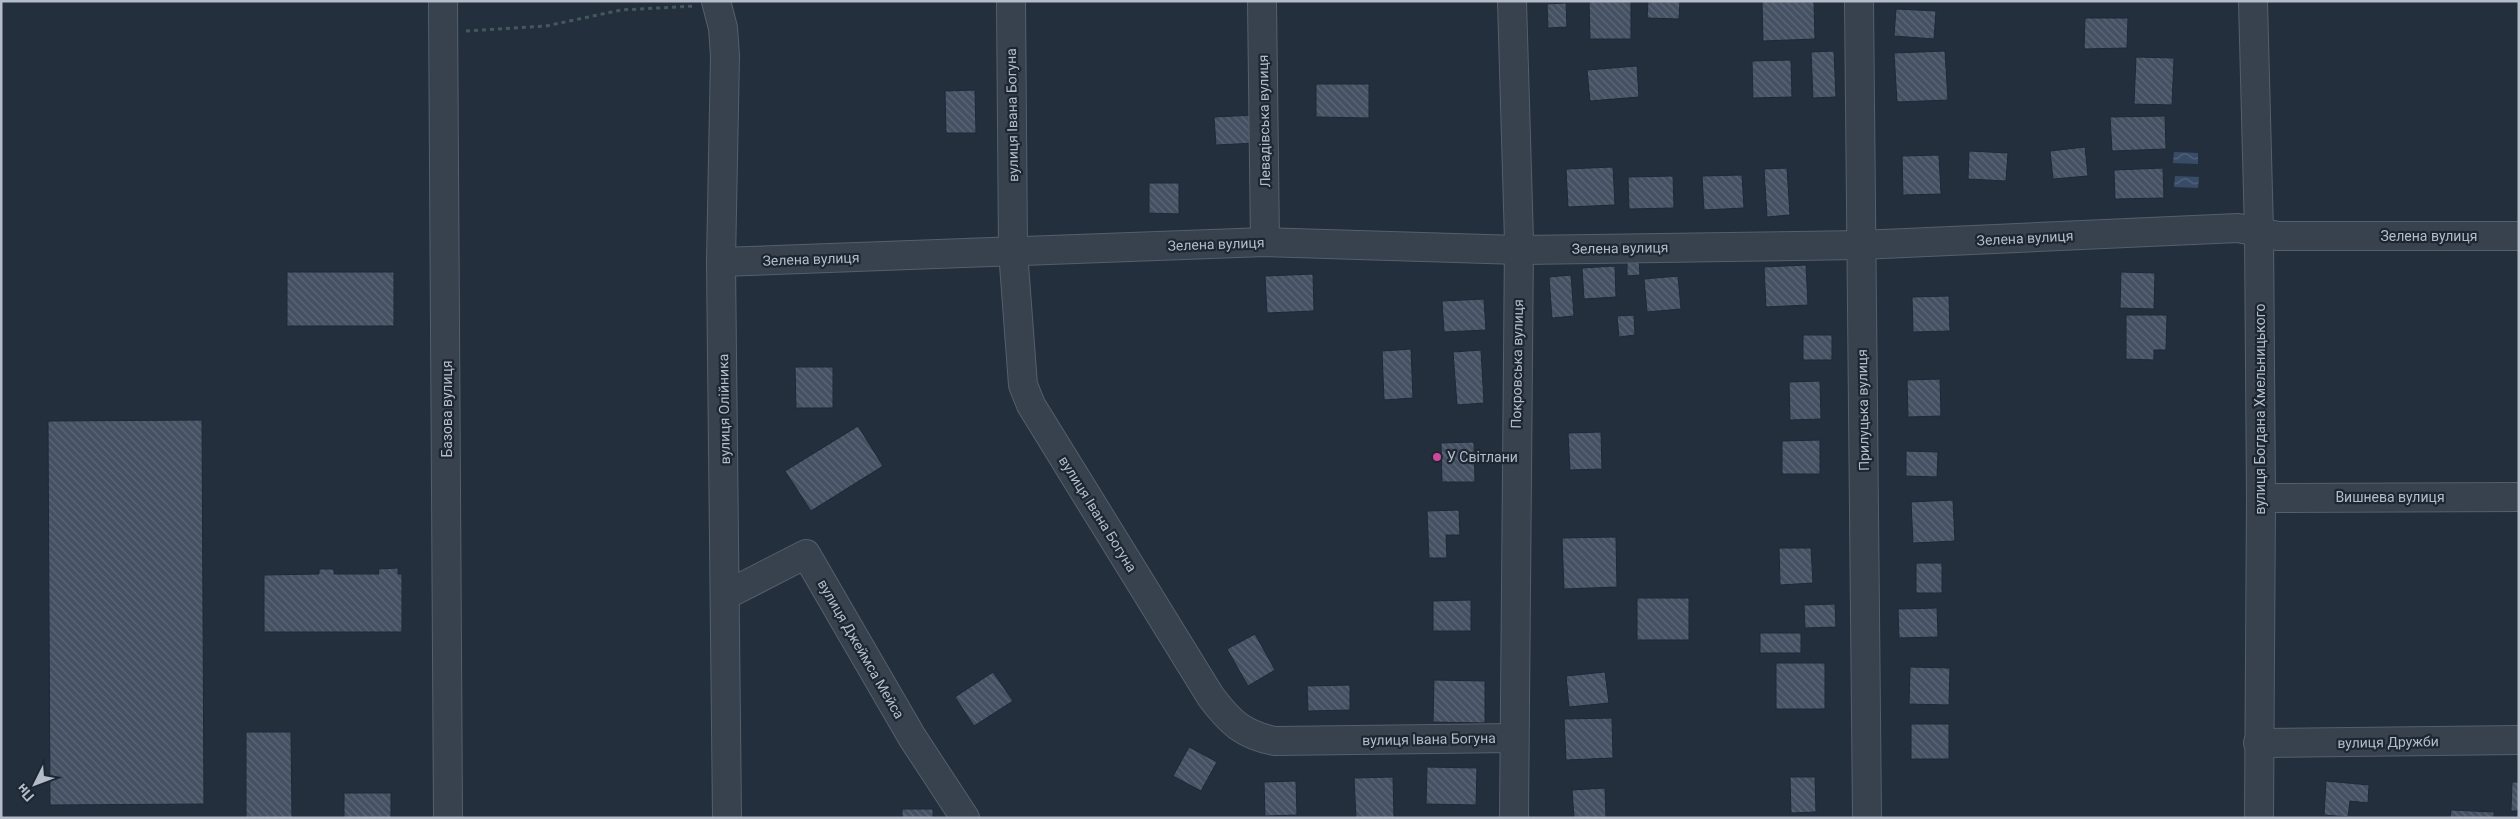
<svg xmlns="http://www.w3.org/2000/svg" width="2520" height="819" font-family="Roboto,sans-serif">
  <style>
    .water { fill: url(#water-waves) }
    .building { fill: url(#building-back-hatch); stroke: #1f2835 }
    .lines { fill: none; stroke-linecap: round; stroke-linejoin: round }
    .minor-casing { stroke: #565f6c; stroke-width: 30 }
    .path { stroke: #44595c; stroke-width: 3; stroke-dasharray: 4 4; stroke-linecap: butt }
    .minor { stroke: #38414e; stroke-width: 28 }
    .hotel-dot { fill: #d1479c; stroke: #1d2633; stroke-width: 2 }
    .labels { text-anchor: middle; stroke-width: 4.5; stroke-linejoin: round; paint-order: stroke }
    .street-label { font-size: 14px; fill: #b4bcc9; stroke: #1d2633 }
    .poi-label { font-size: 14px; fill: #b4bcc9; stroke: #1d2633; text-anchor: start }
  </style>
  <defs>
    <pattern id="water-waves" width="16" height="10" patternUnits="userSpaceOnUse" patternTransform="scale(1.25)"><rect width="16" height="10" fill="#394c67"/><path d="M0 5q4-4 8 0t8 0" fill="none" stroke="#53647b"/></pattern>
    <pattern id="building-back-hatch" width="6" height="6" patternUnits="userSpaceOnUse" patternTransform="scale(1.25)"><rect width="6" height="6" fill="#455162"/><path d="M-1 5l2 2M0 0l6 6M5-1l2 2" fill="none" stroke="#5d6877"/></pattern>
  </defs>
  <rect width="100%" height="100%" fill="#242f3e"/>
  <g class="water">
    <path d="M2174 152 2198 153V164L2173 163Z"/>
    <path d="M2175 176 2199 177 2198 188 2174 187Z"/>
  </g>
  <g class="building">
    <path d="M1589 1H1631V39H1590Z"/>
    <path d="M1648 1H1680L1679 19 1647 18Z"/>
    <path d="M1762 1H1814L1815 39 1763 41Z"/>
    <path d="M1566 3 1567 27 1548 28 1547 4Z"/>
    <path d="M1896 9 1936 11 1934 39 1894 36Z"/>
    <path d="M2085 18H2128L2127 48 2084 49Z"/>
    <path d="M1834 51 1836 97 1813 98 1811 52Z"/>
    <path d="M1945 51 1948 100 1897 102 1894 53Z"/>
    <path d="M2136 57 2174 58 2172 105 2134 104Z"/>
    <path d="M1791 60 1792 97 1753 98 1752 61Z"/>
    <path d="M1637 66 1639 97 1590 101 1587 70Z"/>
    <path d="M1316 84H1369V118L1316 117Z"/>
    <path d="M975 90 976 133H946L945 91Z"/>
    <path d="M1255 115 1257 143 1216 145 1214 117Z"/>
    <path d="M2165 116 2166 149 2112 151 2110 117Z"/>
    <path d="M2085 147 2088 176 2053 179 2050 151Z"/>
    <path d="M1969 151 2008 153 2006 181 1968 179Z"/>
    <path d="M1939 155 1941 194 1903 195 1902 156Z"/>
    <path d="M1613 167 1615 205 1568 207 1566 169Z"/>
    <path d="M1787 168 1790 215 1767 217 1764 169Z"/>
    <path d="M2163 168 2164 198 2115 199 2114 170Z"/>
    <path d="M1742 175 1744 208 1704 210 1702 176Z"/>
    <path d="M1673 176 1674 208 1629 209 1628 177Z"/>
    <path d="M1149 183H1179V214L1149 213Z"/>
    <path d="M1627 258H1639L1640 275 1627 276Z"/>
    <path d="M1806 265 1808 305 1766 307 1764 267Z"/>
    <path d="M1615 266 1616 297 1584 299 1582 268Z"/>
    <rect x="287" y="272" width="107" height="54"/>
    <path d="M2121 272 2155 273 2154 309 2120 308Z"/>
    <path d="M1313 274 1314 311 1267 313 1265 276Z"/>
    <path d="M1571 275 1574 316 1552 318 1549 277Z"/>
    <path d="M1678 276 1681 309 1647 312 1644 279Z"/>
    <path d="M1949 296 1950 331 1913 332 1912 297Z"/>
    <path d="M1484 299 1486 330 1444 332 1442 301Z"/>
    <path d="M1634 315 1635 335 1619 337 1617 316Z"/>
    <path d="M2126 315H2167L2166 350H2154V360L2126 359Z"/>
    <rect x="1803" y="335" width="29" height="25"/>
    <path d="M1411 349 1413 398 1384 400 1382 351Z"/>
    <path d="M1481 350 1484 403 1457 405 1453 352Z"/>
    <path d="M795 367H833V408H796Z"/>
    <path d="M1940 379 1941 416 1908 417 1907 380Z"/>
    <path d="M1820 381 1821 419 1790 420 1789 382Z"/>
    <path d="M202 420 204 804 50 805 48 421Z"/>
    <path d="M858 426 883 466 811 511 785 471Z"/>
    <path d="M1601 432 1602 469 1570 470 1568 433Z"/>
    <path d="M1820 440V474H1782V441Z"/>
    <path d="M1474 442 1475 482H1442L1441 443Z"/>
    <path d="M1906 451 1938 452 1937 477 1906 476Z"/>
    <path d="M1953 500 1955 541 1913 543 1911 502Z"/>
    <path d="M1459 510 1460 535H1446L1447 558H1429L1427 511Z"/>
    <path d="M1616 537 1617 587 1564 589 1562 538Z"/>
    <path d="M1779 548H1811L1813 583 1780 585Z"/>
    <rect x="1916" y="563" width="26" height="30"/>
    <path d="M398 568V574H402V632H264V575L319 574V569H334V574H379L378 569Z"/>
    <rect x="1637" y="598" width="52" height="42"/>
    <path d="M1471 600V631H1433V601Z"/>
    <path d="M1835 604 1836 627 1805 628 1804 605Z"/>
    <path d="M1937 608 1938 637 1899 638 1898 609Z"/>
    <rect x="1760" y="633" width="41" height="20"/>
    <path d="M1255 634 1275 670 1248 686 1227 649Z"/>
    <rect x="1776" y="663" width="49" height="46"/>
    <path d="M1910 667 1950 668 1949 705 1909 704Z"/>
    <path d="M993 672 1013 701 974 726 955 697Z"/>
    <path d="M1605 672 1609 703 1569 707 1566 676Z"/>
    <path d="M1434 680 1485 681V723L1433 722Z"/>
    <path d="M1350 685V710L1308 711 1307 686Z"/>
    <path d="M1612 718 1613 758 1566 760 1564 719Z"/>
    <rect x="1911" y="724" width="38" height="35"/>
    <path d="M246 732H291L292 818H246Z"/>
    <path d="M1189 747 1217 762 1201 791 1173 776Z"/>
    <path d="M1427 767 1477 768 1476 805 1426 804Z"/>
    <path d="M1393 777 1394 818H1356L1354 778Z"/>
    <path d="M1790 777H1815L1816 812 1791 813Z"/>
    <path d="M1296 781 1297 815 1265 816 1264 782Z"/>
    <path d="M2326 781 2369 785 2368 803 2350 801 2348 817 2324 815Z"/>
    <path d="M2512 782H2519V811H2511Z"/>
    <path d="M1605 788 1606 817 1574 818 1572 790Z"/>
    <rect x="344" y="793" width="47" height="25"/>
    <rect x="902" y="809" width="31" height="9"/>
    <path d="M2451 810 2494 812V818H2450Z"/>
  </g>
  <g class="lines">
    <defs>
      <g id="minor">
        <path d="M443 1 448 818"/>
        <path d="M716 1 723 28 725 56 721 262 727 818"/>
        <path d="M1011 1 1013 251 1023 385 1031 405 1211 697C1230 722 1243 735 1275 741L1513 738"/>
        <path d="M1262 1 1265 242"/>
        <path d="M1512 1 1519 241 1514 818"/>
        <path d="M1859 1 1867 818"/>
        <path d="M2253 1 2259 232 2261 498 2259 818"/>
        <path d="M721 262 1265 242 1519 250 1861 245 2238 228 2278 236H2519"/>
        <path d="M2261 498 2519 497"/>
        <path d="M726 595 806 554 912 737 965 818"/>
        <path d="M2258 743 2519 740"/>
      </g>
    </defs>
    <use href="#minor" class="minor-casing"/>
    <path class="path" d="M466 31 546 26 621 10 695 6"/>
    <use href="#minor" class="minor"/>
  </g>
  <circle class="hotel-dot" cx="1437" cy="457" r="5"/>
  <g class="labels">
    <g class="street-label">
      <text transform="translate(1012 115) rotate(-91)" y="5">вулиця Івана Богуна</text>
      <text transform="translate(1264 121) rotate(-91)" y="5">Левадівська вулиця</text>
      <text x="2429" y="241">Зелена вулиця</text>
      <text transform="translate(2025 238) rotate(-3)" y="5">Зелена вулиця</text>
      <text transform="translate(1216 244) rotate(-2)" y="5">Зелена вулиця</text>
      <text transform="translate(1620 248) rotate(-1)" y="5">Зелена вулиця</text>
      <text transform="translate(811 259) rotate(-2)" y="5">Зелена вулиця</text>
      <text transform="translate(1517 364) rotate(-89)" y="5">Покровська вулиця</text>
      <text transform="translate(447 409) rotate(-90)" y="5">Базова вулиця</text>
      <text transform="translate(724 409) rotate(-91)" y="5">вулиця Олійника</text>
      <text transform="translate(2260 409) rotate(-90)" y="5">вулиця Богдана Хмельницького</text>
      <text transform="translate(1863 410) rotate(-91)" y="5">Прилуцька вулиця</text>
      <text x="2390" y="502">Вишнева вулиця</text>
      <text transform="translate(1098 514) rotate(58)" y="5">вулиця Івана Богуна</text>
      <text transform="translate(861 649) rotate(60)" y="5">вулиця Джеймса Мейса</text>
      <text transform="translate(1429 739) rotate(-1)" y="5">вулиця Івана Богуна</text>
      <text transform="translate(2388 742) rotate(-1)" y="5">вулиця Дружби</text>
    </g>
    <g class="poi-label">
      <text x="1447" y="462">У Світлани</text>
    </g>
  </g>
  <rect width="2520" height="819" fill="none" stroke="#b4bcc9" stroke-width="5"/>
  <g transform="translate(35 784) rotate(228)" stroke="#1d2633" stroke-width="4" paint-order="stroke">
  <path d="M0-4L9 19L0 12L-9 19Z" fill="#b4bcc9"/>
  <text y="-8" font-size="14" font-weight="bold" text-anchor="middle" fill="#b4bcc9">Пн</text>
  </g>
</svg>
